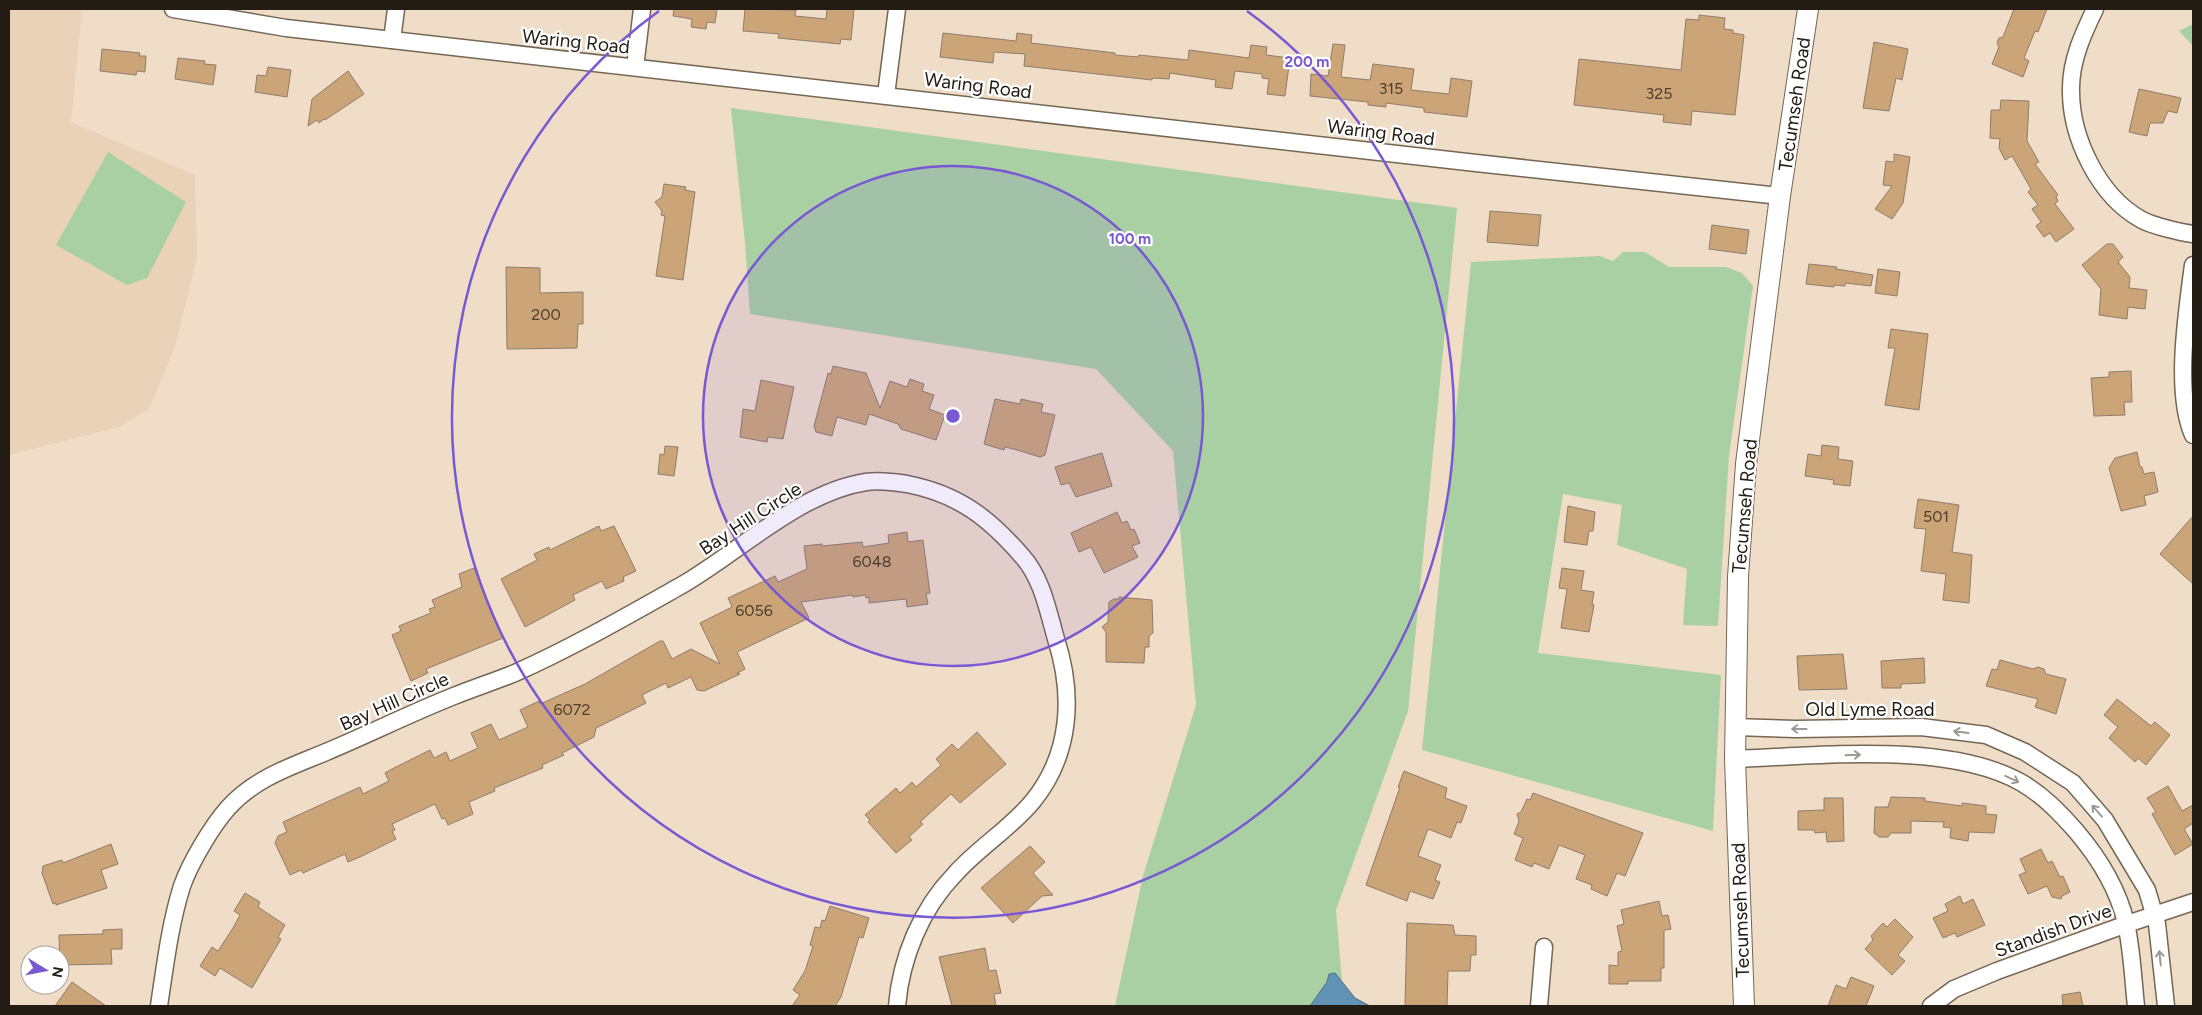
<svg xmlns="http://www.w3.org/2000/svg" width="2202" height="1015" font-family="Figtree,sans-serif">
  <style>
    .built { fill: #e9d2b7 }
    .green { fill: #a9d0a3 }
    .water { fill: #6093b6; stroke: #4d6f85 }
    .building { fill: #cba477; stroke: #8e7d6a }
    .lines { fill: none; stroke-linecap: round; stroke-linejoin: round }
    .minor-casing { stroke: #766654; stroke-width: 19 }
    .tertiary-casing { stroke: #766654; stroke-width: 22 }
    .minor { stroke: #fff; stroke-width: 16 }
    .tertiary { stroke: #fff; stroke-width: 20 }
    .oneway { stroke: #9c9995 }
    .ring { fill: none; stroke: #7859d3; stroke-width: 2.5 }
    .labels { text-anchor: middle; stroke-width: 4.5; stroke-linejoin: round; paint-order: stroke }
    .number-label { font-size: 16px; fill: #4c3e2d }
    .street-label { font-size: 19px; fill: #221c14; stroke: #fff }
    .centre { fill: #7859d3; stroke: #fff; stroke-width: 2.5 }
    .ring-label { font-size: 15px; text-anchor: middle; font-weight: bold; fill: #7859d3; stroke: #fff; stroke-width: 4.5; stroke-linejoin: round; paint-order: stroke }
  </style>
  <rect width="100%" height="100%" fill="#efddc8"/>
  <path class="built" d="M9 9H82L71 122 195 175 197 257 175 347 149 409 119 427 9 455Z"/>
  <g class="green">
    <path d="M2193 24V46L2179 31Z"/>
    <path d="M731 108 1457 208 1408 711 1336 910 1344 1006H1115L1143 876 1196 705 1173 451 1096 369 750 314 745 243Z"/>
    <path d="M108 152 186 202 147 278 127 285 56 245Z"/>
    <path d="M1623 252H1645L1669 267H1726L1742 273 1753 286 1729 456 1718 626 1683 625 1687 569 1617 545 1622 505 1563 494 1538 653 1721 675 1713 831 1422 750 1471 262 1600 256 1613 261Z"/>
  </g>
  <path class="water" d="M1335 973 1355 998 1370 1006H1310L1327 982 1329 974Z"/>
  <g class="building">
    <path d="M674 9H717L715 23 707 22 706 29 691 27 692 19 673 16Z"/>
    <path d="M745 9 796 10 795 16 826 19 827 9H854L851 40 841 39 840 44 778 38 779 34 743 31Z"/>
    <path d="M2014 9H2047L2038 32 2035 31 2024 58 2029 61 2023 77 1992 64 1999 47 1997 43 1999 38 2003 37Z"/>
    <path d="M1699 15 1725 18 1724 29 1733 30V33L1744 35 1735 115 1692 111 1691 125 1663 122 1664 115 1574 105 1579 59 1681 70 1686 19 1699 20Z"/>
    <path d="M943 33 1016 41 1017 33 1032 35 1031 43 1115 53V55L1138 57 1139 55 1188 60 1189 50 1249 58 1251 45 1267 47 1266 55 1290 58 1285 96 1267 94 1269 79 1262 78V74L1235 71 1232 89 1215 87 1216 80 1170 73 1169 79 1152 78V80L1024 66 1025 54 994 52 993 63 940 57Z"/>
    <path d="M1874 42 1908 49 1902 80 1896 78 1889 111 1863 108Z"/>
    <path d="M1333 44 1345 45 1341 77 1370 80 1373 64 1414 69 1411 90 1449 94 1451 78 1472 81 1467 117 1424 112V108L1386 103V107L1368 105V102L1310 96 1311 74 1328 76Z"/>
    <path d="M102 49 140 53 139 56H146L145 72 137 71 136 75 100 71Z"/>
    <path d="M178 58 205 61 204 64 216 65 213 85 175 79Z"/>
    <path d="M268 67 291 70 287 97 255 92 257 75 266 76Z"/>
    <path d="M348 71 364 94 325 120 324 119 319 123 317 120 308 126 312 99Z"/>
    <path d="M2139 89 2181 98 2177 113 2168 111 2163 123H2150L2147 136 2129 132Z"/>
    <path d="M2001 100 2029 101 2027 141 2039 162 2035 164 2058 195 2056 197 2058 201 2055 204 2074 229 2056 242 2050 233 2044 237 2036 226 2041 222 2032 209 2038 205 2028 192 2031 189 2012 156 2005 160 1999 148 2000 139 1990 138 1991 110H2000Z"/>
    <path d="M1894 154 1910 157 1903 203 1892 219 1875 209 1892 186 1883 185 1886 161 1894 162Z"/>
    <path d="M664 184 686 187 685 190 695 192 683 280 656 276 665 216 661 215 662 211 655 202 662 197Z"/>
    <path d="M1490 211 1541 215 1538 246 1487 242Z"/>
    <path d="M1712 225 1749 230 1746 254 1709 249Z"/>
    <path d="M2107 244H2113L2123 257 2118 262 2130 277 2129 288 2147 290 2145 309 2128 307 2127 319 2099 315 2101 289 2082 265Z"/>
    <path d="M1809 264 1837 267 1836 269 1843 270 1873 275 1871 286 1845 283V286L1834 285V287L1806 284Z"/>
    <path d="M506 267 540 268V293L583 292V324H578L577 348 507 349Z"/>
    <path d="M1878 269 1900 272 1897 296 1875 293Z"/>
    <path d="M1891 329 1928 334 1919 410 1885 405 1895 348H1888Z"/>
    <path d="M833 366 866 373 880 408 890 381 907 387 910 379 924 384 922 391 934 395 929 409 945 415 936 440 901 429 898 424 869 414 866 425 837 417 832 436 816 432 814 426 828 373 831 374Z"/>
    <path d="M2131 371 2132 402H2124L2125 415 2094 416 2091 378 2109 377V372Z"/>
    <path d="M761 380 794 387 783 439 768 437 767 442 740 437 743 409 755 411Z"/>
    <path d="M995 399 1020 404 1021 399 1043 404 1041 412 1055 415 1045 455 1040 457 1017 450 1005 447 1004 450 984 444Z"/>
    <path d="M1822 445 1839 447 1838 459 1853 461 1850 486 1833 484 1834 480 1805 476 1808 454 1821 456Z"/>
    <path d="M665 446 678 447 674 476 658 474 660 454 664 455Z"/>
    <path d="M2137 452 2140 467H2142L2144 474 2154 472 2158 492 2144 496 2146 505 2121 511 2109 468 2115 458Z"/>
    <path d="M1102 453 1112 486 1076 497 1069 483 1061 485 1055 467Z"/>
    <path d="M1918 499 1959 505 1952 552 1972 555 1969 603 1943 600 1946 574 1921 571 1926 529 1914 528Z"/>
    <path d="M1568 506 1595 512 1593 531H1589L1587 545 1564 542Z"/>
    <path d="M1117 512 1122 523 1127 521 1131 530 1134 529 1140 543 1132 546 1138 557 1104 573 1091 547 1079 552 1071 533Z"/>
    <path d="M2193 516V584L2160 554Z"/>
    <path d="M599 526 601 531 614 526 636 571 623 577 624 581 606 589 602 581 573 595 575 600 525 627 501 579 537 560 534 554 549 547 550 550Z"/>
    <path d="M907 532 908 542 923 540 930 593 926 594 928 604 907 607 906 599 869 603V597L866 598 865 595 853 597V595L801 602 809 618 737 652 745 669 737 673 740 674 704 691 697 690 691 677 668 688 666 683 642 695 646 703 596 728 594 737 562 753 564 755 542 765 543 768 494 788 495 791 469 802 473 814 448 825 445 818 442 819 435 804 392 824 395 830 392 831 396 839 362 856 348 862 345 854 303 873 301 870 290 875 275 843 278 836 287 832 283 822 360 787 363 794 389 781 385 773 390 770 430 750 434 758 446 752 450 761 478 748 471 733 491 724 499 740 528 727 520 710 539 701 540 704 585 684 660 641H663L672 659 691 649 720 664 700 623 732 607 728 598 775 576 778 582 807 569 804 546 822 544V546L862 542 863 547 889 543 888 535Z"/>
    <path d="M474 568 503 638 426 669 428 673 411 681 392 635 401 631 399 626 431 613 429 609 435 607 432 600 462 587 459 574Z"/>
    <path d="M1562 568 1584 571 1581 590 1594 592 1592 605H1594L1589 632 1561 628 1567 589 1559 588Z"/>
    <path d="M1119 597 1152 600 1153 633 1149 636V647H1145L1144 663 1106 662V632L1102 627 1108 622 1109 602 1114 599H1119Z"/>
    <path d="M1843 654 1847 689 1799 690 1797 656Z"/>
    <path d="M1924 658 1925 683 1901 684V688H1882L1881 661Z"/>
    <path d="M2000 660 2033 669 2038 667 2044 669 2046 674 2066 679 2056 714 2035 707 2038 699 1986 686 1992 669 1997 670Z"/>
    <path d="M2117 699 2151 726 2155 722 2170 735 2146 765 2138 758 2135 762 2109 738 2118 727 2104 715Z"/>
    <path d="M977 732 1006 764 960 803 951 794 920 822 923 824 909 837 912 840 896 853 868 822 870 820 865 815 896 788 900 793 912 782 916 787 941 765 936 759 952 744 958 750Z"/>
    <path d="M1404 771 1447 788 1445 798 1467 806 1461 823 1457 822 1451 838 1428 829 1418 856 1441 865 1435 880 1440 882 1433 899 1410 891 1407 901 1366 885 1400 787H1398Z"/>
    <path d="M2168 786 2182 811 2193 805V823L2184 829 2193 844 2175 855 2152 814 2156 812 2147 798Z"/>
    <path d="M1533 793 1643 833 1625 876 1617 873 1607 896 1591 889 1592 885 1576 879 1585 855 1559 845 1549 869 1534 863 1532 867 1515 860 1523 838 1514 834 1519 821 1517 814 1521 812 1527 799 1530 800Z"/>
    <path d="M1891 797 1925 798V801L1962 806V803L1986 806V814L1997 815 1994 833 1969 832 1968 841 1950 838 1951 828 1943 827 1944 822 1911 821V833H1891L1888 837H1879L1874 833 1875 807H1888Z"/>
    <path d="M1824 798H1843L1844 841 1827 842 1826 832 1815 833 1814 830H1798V811L1824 810Z"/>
    <path d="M111 844 118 864 101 870 107 888 56 905V903L53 904 42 873 43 866 62 860 63 863Z"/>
    <path d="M1030 846 1045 862 1033 873 1053 895 1042 896 1013 923 981 888Z"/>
    <path d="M2041 849 2048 863 2052 861 2060 877 2063 876 2070 892 2062 896 2061 899 2052 897 2047 886 2028 894 2019 875 2026 872 2020 859Z"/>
    <path d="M245 893 260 902 258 907 285 925 278 937 281 939 252 988 220 968 215 976 200 966 212 947 218 951 233 928 240 915 234 911Z"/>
    <path d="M1960 896 1963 904 1973 899 1985 925 1957 937 1955 933 1943 938 1933 918 1948 911 1945 904Z"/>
    <path d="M1659 901 1662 916 1668 915 1671 929 1664 930V968H1661V981H1628V984H1609V965L1618 966V952L1622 951 1617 926 1624 924 1621 910Z"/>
    <path d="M830 906 869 918 863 938 859 937 841 997 835 1006H792L800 995 793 990 805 971 813 946 810 945 815 927 820 928 822 920 825 921Z"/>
    <path d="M1895 919 1913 937 1898 955 1905 961 1892 975 1865 949 1873 940 1871 936 1883 923 1887 927Z"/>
    <path d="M1407 923 1453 925 1455 935 1476 936V955H1471L1470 971H1448L1447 1006H1405Z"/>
    <path d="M122 929V949H111L112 964 60 965 59 935 103 934V930Z"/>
    <path d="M985 948 989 971 996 970 1001 993 994 994 996 1006H952L939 957Z"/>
    <path d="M1851 977 1874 986 1866 1006H1828L1836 985 1846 989Z"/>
    <path d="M72 982 106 1006H55Z"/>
    <path d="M2080 992 2083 1006H2063L2062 995Z"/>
  </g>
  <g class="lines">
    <defs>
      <g id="minor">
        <path d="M173 9 286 28 1476 163 1780 196"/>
        <path d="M2095 9C2083 34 2071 60 2071 88 2070 136 2098 196 2142 220 2154 226 2179 232 2193 234"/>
        <path d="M392 40 396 9"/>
        <path d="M635 67 642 9"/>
        <path d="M886 95 897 9"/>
        <path d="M2193 265C2187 311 2174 392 2193 435"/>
        <path d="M1735 727 1796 729 1921 727 1986 735 2025 752 2073 783 2105 820 2147 890 2157 924 2166 1006"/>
        <path d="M1735 759C1818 756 1949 741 2022 783 2044 796 2060 813 2076 831 2099 858 2118 889 2126 923 2132 950 2133 979 2136 1006"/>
        <path d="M159 1006C165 966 170 924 182 886 190 863 212 826 228 808 255 778 290 767 326 752 369 734 411 713 454 696 474 688 495 681 515 673 573 647 627 616 682 585 739 552 800 492 866 482 880 480 894 482 907 484 958 494 988 517 1022 556 1042 578 1048 611 1056 639 1074 695 1071 754 1033 801 1011 828 978 848 955 874 921 909 901 958 897 1006"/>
        <path d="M1539 1006 1544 947"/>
        <path d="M1931 1006 1954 989 1997 971 2127 924 2193 902"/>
      </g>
      <path id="tertiary" d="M1744 1006 1735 759 1738 577 1746 464 1780 196 1808 9"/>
    </defs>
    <use href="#minor" class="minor-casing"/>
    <use href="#tertiary" class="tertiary-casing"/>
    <use href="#minor" class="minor"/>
    <use href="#tertiary" class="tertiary"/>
  </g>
  <defs><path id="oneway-shaft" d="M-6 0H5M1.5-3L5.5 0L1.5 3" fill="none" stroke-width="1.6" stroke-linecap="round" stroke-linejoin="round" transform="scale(1.25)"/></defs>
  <g class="oneway">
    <use href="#oneway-shaft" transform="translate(1799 729) rotate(-180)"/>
    <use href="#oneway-shaft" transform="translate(1961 732) rotate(-173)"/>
    <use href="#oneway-shaft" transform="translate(1853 755) rotate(-2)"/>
    <use href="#oneway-shaft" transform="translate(2012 779) rotate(25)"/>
    <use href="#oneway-shaft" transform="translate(2097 811) rotate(-131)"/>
    <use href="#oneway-shaft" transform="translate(2160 958) rotate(-96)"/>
  </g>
  <circle cx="953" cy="416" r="250" fill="#7859d3" fill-opacity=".12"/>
  <g class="ring">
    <circle cx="953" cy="416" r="250"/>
    <path d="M1247 11A501 501 0 1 1 659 11"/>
  </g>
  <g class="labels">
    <g class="number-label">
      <text x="1391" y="94">315</text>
      <text x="1659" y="99">325</text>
      <text x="546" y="320">200</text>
      <text x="1936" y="522">501</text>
      <text x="872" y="567">6048</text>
      <text x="754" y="616">6056</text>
      <text x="572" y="715">6072</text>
    </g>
    <g class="street-label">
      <text transform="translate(576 41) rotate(6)" y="7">Waring Road</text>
      <text transform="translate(978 85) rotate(7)" y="7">Waring Road</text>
      <text transform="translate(1794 104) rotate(-82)" y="7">Tecumseh Road</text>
      <text transform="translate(1381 132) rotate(7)" y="7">Waring Road</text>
      <text transform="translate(1744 506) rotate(-85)" y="7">Tecumseh Road</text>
      <text transform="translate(750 518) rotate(-33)" y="7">Bay Hill Circle</text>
      <text transform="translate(394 701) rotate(-24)" y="7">Bay Hill Circle</text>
      <text x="1870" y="716">Old Lyme Road</text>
      <text transform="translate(1740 910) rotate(-92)" y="7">Tecumseh Road</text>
      <text transform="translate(2053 930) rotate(-20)" y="7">Standish Drive</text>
    </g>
  </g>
  <circle cx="953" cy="416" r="8" class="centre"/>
  <g class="ring-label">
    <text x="1307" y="67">200 m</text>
    <text x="1130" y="244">100 m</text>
  </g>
  <rect width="2202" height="1015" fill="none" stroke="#221c14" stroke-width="20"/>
  <g transform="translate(45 970) rotate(100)"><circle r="24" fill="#ffffff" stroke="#a7a4a1"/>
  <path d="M0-4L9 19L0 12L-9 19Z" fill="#7859d3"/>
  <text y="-8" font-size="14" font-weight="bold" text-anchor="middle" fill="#221c14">N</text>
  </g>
</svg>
